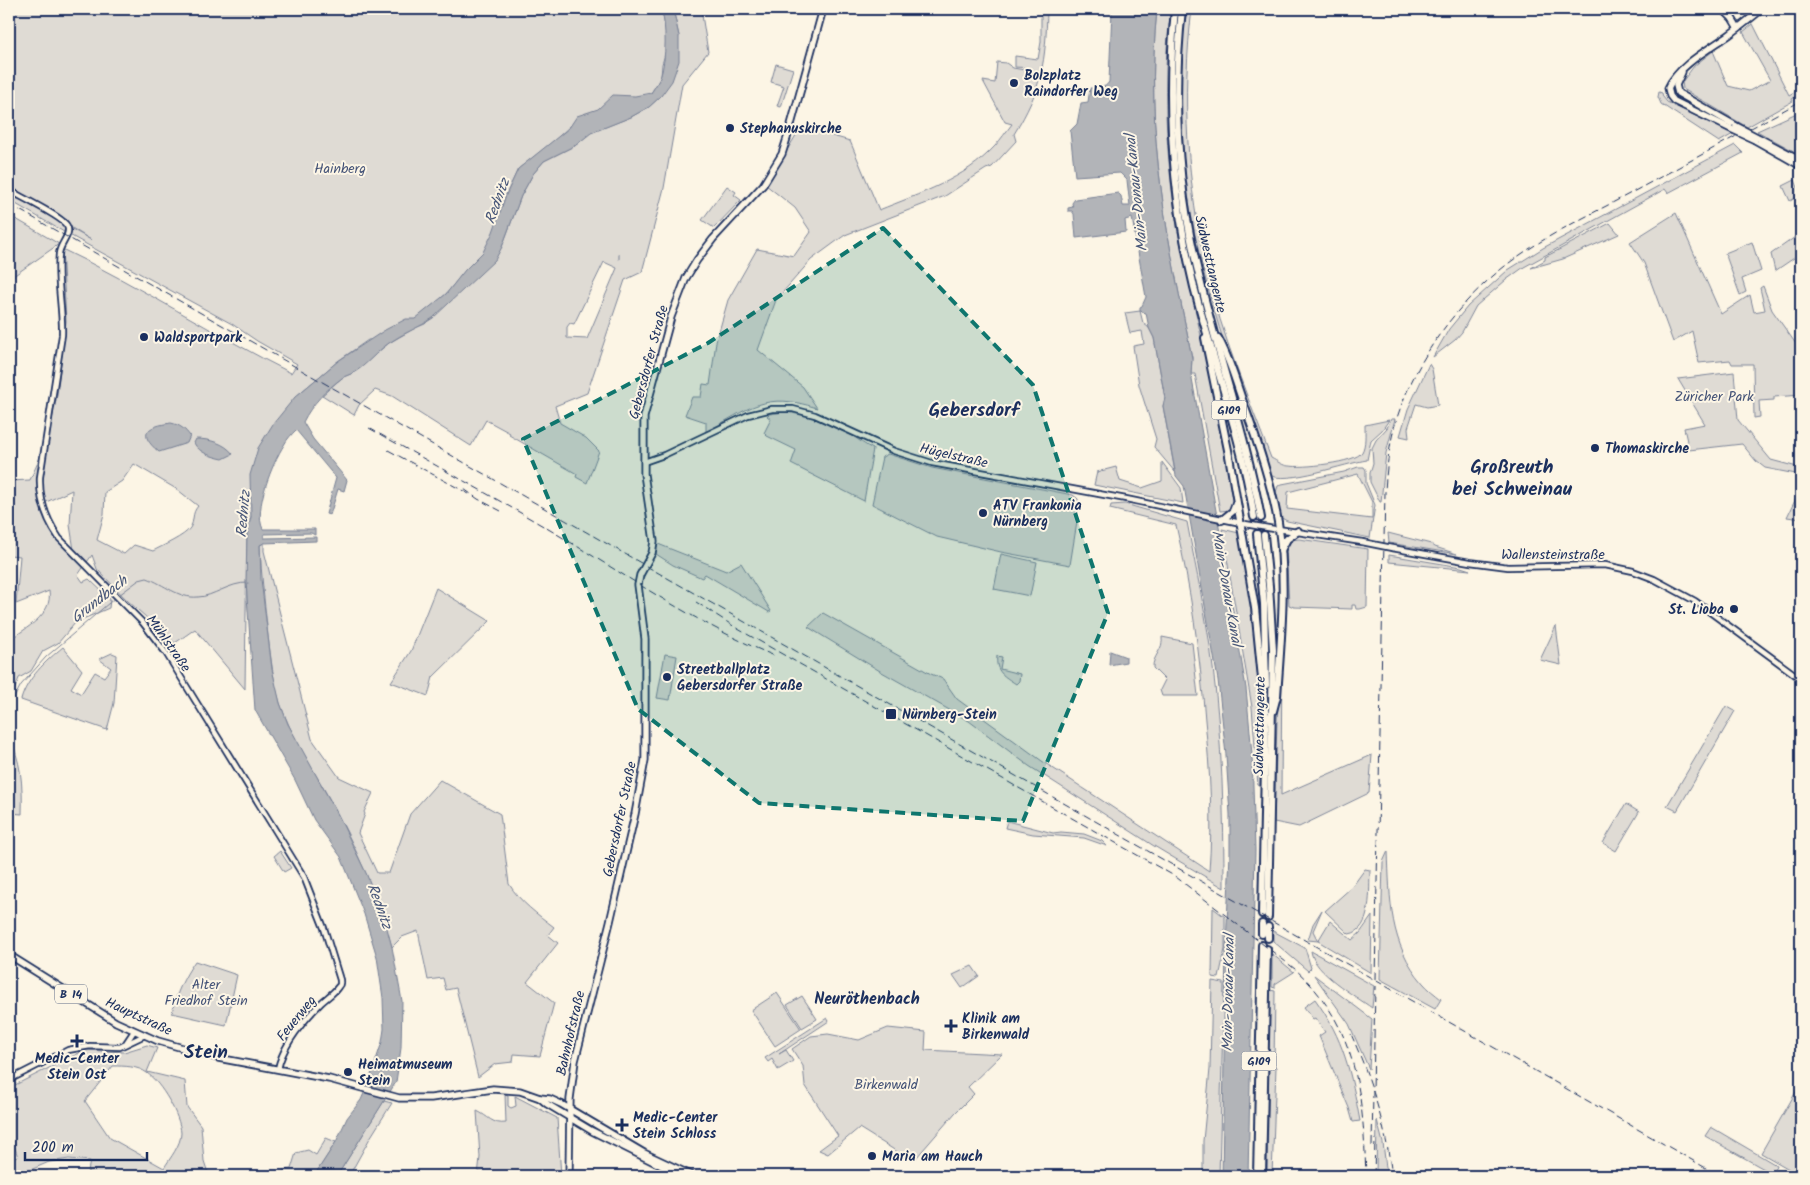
<svg xmlns="http://www.w3.org/2000/svg" width="1810" height="1185" font-family="Kalam,sans-serif">
  <style>
    .green { fill: #dfdbd4; stroke: #7d8599; fill-rule: evenodd }
    .water { fill: #b2b4b8; stroke: #767f94 }
    .lines { fill: none; stroke-linecap: round; stroke-linejoin: round }
    .stream { stroke: #767f94; stroke-width: 1 }
    .minor-casing { stroke: #1b2f5e; stroke-width: 8 }
    .major-casing { stroke: #1b2f5e; stroke-width: 9 }
    .highway-casing { stroke: #1b2f5e; stroke-width: 10 }
    .minor { stroke: #fcf5e5; stroke-width: 4.5 }
    .major { stroke: #fcf5e5; stroke-width: 5.5 }
    .highway { stroke: #fcf5e5; stroke-width: 6 }
    .rail { stroke: #1b2f5e; stroke-width: 1; stroke-dasharray: 8 4; stroke-linecap: butt }
    .minor-bridge-casing { stroke: #1b2f5e; stroke-width: 8; stroke-linecap: butt }
    .major-bridge-casing { stroke: #1b2f5e; stroke-width: 9; stroke-linecap: butt }
    .minor-bridge { stroke: #fcf5e5; stroke-width: 4.5 }
    .major-bridge { stroke: #fcf5e5; stroke-width: 5.5 }
    .marked { fill: #0f766e; fill-opacity: 0.2; stroke: #0f766e; stroke-width: 4; stroke-dasharray: 10 6; stroke-linejoin: round }
    .poi-dot { fill: #1b2f5e; stroke: #fcf5e5; stroke-width: 2 }
    .labels { text-anchor: middle; stroke-width: 4; stroke-linejoin: round; paint-order: stroke }
    .shield { fill: #fcf5e5; stroke: #5e6a86; stroke-width: 1 }
    .shield-label { font-size: 12px; font-weight: bold; fill: #1b2f5e }
    .poi-label { font-size: 14px; font-weight: bold; fill: #1b2f5e; stroke: #fcf5e5; text-anchor: start }
    .park-label { font-size: 14px; fill: #425176; stroke: #fcf5e5 }
    .street-label { font-size: 14px; fill: #1b2f5e; stroke: #fcf5e5 }
    .water-label { font-size: 15px; font-style: italic; fill: #485779; stroke: #fcf5e5 }
    .quarter-label { font-size: 16px; font-weight: bold; fill: #1b2f5e; stroke: #fcf5e5 }
    .district-label { font-size: 19px; font-weight: bold; fill: #1b2f5e; stroke: #fcf5e5 }
  </style>
  <rect width="100%" height="100%" fill="#fcf5e5"/>
  <filter id="ink" filterUnits="userSpaceOnUse"><feTurbulence type="fractalNoise" baseFrequency=".02" numOctaves="2"/><feDisplacementMap in="SourceGraphic" scale="10" xChannelSelector="R" yChannelSelector="G"/><feConvolveMatrix kernelMatrix="1 2 1 2 8 2 1 2 1" color-interpolation-filters="sRGB"/></filter>
  <g filter="url(#ink)">
    <g class="green">
      <path d="M9 9H661L663 14 668 45 662 64 661 77 651 93 571 125 554 141 518 169 506 195 492 238 481 257 463 273 446 294 419 317 397 331 380 339 368 340 338 361 295 397 251 517 247 533 245 689 195 629 175 643 128 601 97 569 92 555 78 575 83 582 89 579 110 599 109 608 76 622 58 643 43 651 31 671 19 678 9 704V640C26 628 53 615 49 591L16 604 20 556 9 555V481L30 480 48 440 57 395 66 321 62 249C140 286 213 334 291 373L297 364 257 341 232 324 64 232 9 200V193L91 240 48 213 9 191ZM134 464 178 490 198 506C191 514 195 520 190 528 185 536 162 546 153 551L134 545 124 554 97 540 104 514 105 492 122 481ZM72 490 70 525 74 550 59 537 42 504Z"/>
      <path d="M673 9H701L708 52 682 84 664 188 642 272 625 280 587 393 555 406 560 423 586 438 599 451 587 483 576 477 577 474 509 435 510 433 486 420 471 446 392 396 375 390 359 405 354 415 322 395 343 377 353 373 389 343 415 328 425 324 502 247 521 196 533 174 544 161 576 145 590 133 631 117 649 107 661 96 679 36ZM604 262 617 268 587 339 567 338V327L570 323 574 324Z"/>
      <path d="M1041 9H1047C1046 61 1042 89 1014 134L1016 141 992 167 986 169 945 196 845 235 811 260 776 300 758 350 803 387 817 408C765 391 750 408 706 432V422L685 415 692 397H701L703 384 710 385 716 342 728 300 757 249 794 256 811 232 795 208 766 185 801 127 850 141 879 210C919 194 965 179 995 146 1001 139 1006 132 1012 124L1005 122 983 81 995 83 997 62 1006 63 1013 68 1030 71V68L1015 67V56L1038 59 1041 42Z"/>
      <path d="M1157 9H1171C1161 81 1166 155 1177 227 1192 298 1209 368 1223 439 1226 456 1236 494 1231 510L1220 511 1195 374H1191L1192 358C1181 302 1168 245 1161 188 1153 130 1151 68 1157 9Z"/>
      <path d="M1187 9H1192C1181 96 1187 186 1207 272 1222 336 1248 397 1271 458 1277 461 1283 466 1289 466 1301 468 1356 463 1362 452 1366 445 1365 433 1365 425L1389 420 1382 430 1371 440 1367 460C1347 463 1285 485 1270 475 1250 419 1229 363 1213 306 1185 213 1171 105 1187 9Z"/>
      <path d="M1753 24 1789 95 1801 88V93L1792 99 1793 101 1747 127 1683 89 1682 82 1694 66 1713 51 1728 86 1749 91 1770 80 1743 32Z"/>
      <path d="M776 64 793 69 781 107 777 106 784 86 771 82Z"/>
      <path d="M1659 92 1662 93 1663 97 1667 102 1733 134 1719 142 1661 104 1658 97Z"/>
      <path d="M1801 111V155L1757 131Z"/>
      <path d="M1735 145 1743 153 1668 193 1665 189 1524 267 1506 280 1476 306 1462 332 1455 340 1433 357 1449 329 1468 306 1508 270 1543 248Z"/>
      <path d="M1795 180 1801 195 1790 201 1783 186Z"/>
      <path d="M727 186 736 192 734 195 741 200 714 228 702 220Z"/>
      <path d="M1676 213 1721 314 1750 295 1754 312 1765 310 1760 288 1763 286 1772 310 1801 351V395L1774 397V400L1759 401 1760 417 1754 418 1753 364H1732L1730 360 1699 363 1692 331 1673 342 1644 263 1630 242Z"/>
      <path d="M9 215 59 244 9 279Z"/>
      <path d="M1610 223 1619 234 1563 259 1531 268 1545 260V257Z"/>
      <path d="M1801 233V259L1797 256 1775 271 1771 254Z"/>
      <path d="M1752 242 1761 271 1742 279 1746 292 1740 295 1725 253Z"/>
      <path d="M1140 311 1143 323 1149 328 1154 338 1165 398 1163 406 1175 472 1154 447 1156 439 1139 385 1133 346 1144 344 1142 331 1130 333 1125 313Z"/>
      <path d="M1429 364 1432 369 1438 405 1427 407 1416 404 1408 428 1409 438 1400 436 1408 409Z"/>
      <path d="M1734 372 1738 420 1771 460 1801 468V475L1765 468 1756 461 1742 444 1689 450 1684 428 1705 424 1678 379Z"/>
      <path d="M785 412C804 414 837 425 853 436 860 441 865 445 873 449L864 501 791 464 796 450 767 436 764 433 771 419 767 416 769 414Z"/>
      <path d="M1391 419H1395L1386 453 1381 502H1380L1370 482V473L1373 463 1372 448 1376 440 1387 428Z"/>
      <path d="M888 454 932 468 1073 495 1078 499 1077 522 1070 565 1001 552 937 537 872 504 882 457Z"/>
      <path d="M1162 462 1181 488 1183 503 1094 485 1097 472 1116 467 1120 481 1142 488 1162 481Z"/>
      <path d="M1358 467H1364L1366 470V483L1375 505 1370 538 1287 521 1280 517 1275 495 1278 486 1282 484 1344 472ZM1358 474 1372 502V519L1287 509 1288 492Z"/>
      <path d="M1801 488V519L1787 517Z"/>
      <path d="M1125 504 1187 522C1196 570 1207 619 1213 668 1222 741 1224 814 1224 888L1154 846 1029 766 969 721 880 671 808 627 823 613 931 674 943 679 957 699 1042 761 1209 871C1213 821 1210 770 1205 720 1200 654 1191 590 1176 525L1110 509 1111 505Z"/>
      <path d="M1222 529 1239 533 1258 643 1262 703 1260 786H1258L1252 707Z"/>
      <path d="M1388 533 1431 544 1435 547 1457 554 1389 543Z"/>
      <path d="M1299 539 1368 549 1367 607 1360 609H1356L1355 605H1352V609L1294 607 1289 605 1286 547 1291 540Z"/>
      <path d="M264 543V551L312 739 339 777 373 793 364 812 365 814 358 833 377 873H389L410 814 440 780 500 814 509 884C520 902 537 914 554 927L548 935 558 943 527 982 554 1003 540 1056 514 1054 513 1062 495 1064 478 1077 456 988 446 990 443 978 428 980 418 931 402 937 392 947C377 895 355 845 329 798 313 769 290 734 280 703 273 681 271 658 268 636 265 606 261 576 260 545Z"/>
      <path d="M658 544 726 571 741 563 771 611 769 612 705 574 702 578 673 565 656 554Z"/>
      <path d="M1001 554 1037 562 1030 596 994 589Z"/>
      <path d="M1389 555 1461 567 1470 570 1389 562Z"/>
      <path d="M436 588 490 621 433 677 428 696 391 682 411 651Z"/>
      <path d="M1556 626 1561 665 1540 660Z"/>
      <path d="M1162 637 1192 643 1198 696H1162L1160 690 1165 680 1153 668C1152 656 1164 650 1162 637Z"/>
      <path d="M1282 646 1281 795 1372 755 1369 793 1299 827 1274 822 1277 721Z"/>
      <path d="M63 647 82 670 71 688 81 694 95 672 104 677 111 668 99 659 112 653 117 655 114 703 107 730 21 700C27 678 46 661 63 647Z"/>
      <path d="M665 654 677 656 670 700 657 698Z"/>
      <path d="M997 656 1002 657 1000 669 1020 674 1019 681 1016 684C1004 676 995 672 997 656Z"/>
      <path d="M1726 706 1735 711 1677 811 1667 806Z"/>
      <path d="M9 734C21 764 23 781 22 814L9 813Z"/>
      <path d="M1626 804 1639 812 1616 851 1603 843Z"/>
      <path d="M1007 821 1053 833 1061 832 1084 834 1102 841 1107 846 1084 838 1033 834 1005 828Z"/>
      <path d="M280 851 291 868 284 872 274 856Z"/>
      <path d="M1388 851C1390 900 1389 944 1423 983 1428 989 1435 994 1441 999L1435 1009 1380 979 1383 862Z"/>
      <path d="M1365 869 1370 870C1369 888 1373 931 1349 934L1325 911 1352 887Z"/>
      <path d="M1213 908 1225 917V949L1219 978 1212 977Z"/>
      <path d="M1322 910 1313 931 1318 941 1330 921 1352 940 1360 933 1372 916 1371 973 1318 941 1308 940 1313 924Z"/>
      <path d="M1273 931 1305 948 1311 968 1308 971 1273 941Z"/>
      <path d="M1311 951 1374 986 1372 1008C1354 995 1314 973 1311 951Z"/>
      <path d="M1272 954 1294 972 1275 984V988L1272 987Z"/>
      <path d="M195 961 237 975 226 1025 172 1013C176 993 184 977 195 961Z"/>
      <path d="M972 966 979 976 962 988 953 975Z"/>
      <path d="M1314 975 1372 1019 1369 1069 1349 1024Z"/>
      <path d="M1212 981 1224 983 1219 1176H1203V1141L1210 1069Z"/>
      <path d="M1270 990 1275 991 1274 1066 1276 1067 1272 1176H1267Z"/>
      <path d="M777 993 801 1029 775 1046 751 1010Z"/>
      <path d="M802 996 817 1019 802 1028 787 1005Z"/>
      <path d="M1315 999C1344 1039 1351 1073 1360 1121L1353 1122 1349 1108 1319 1036 1325 1032 1315 1018 1313 1019 1304 1007Z"/>
      <path d="M827 1018 829 1021 779 1054 786 1050 793 1061 778 1070 772 1059 768 1062 765 1058Z"/>
      <path d="M888 1028 926 1032 925 1050 1002 1054 968 1087 974 1094 955 1113 916 1158 911 1152 904 1156 859 1128 828 1154 819 1150 838 1136 805 1085 803 1066 792 1049 811 1036 828 1034 859 1040Z"/>
      <path d="M147 1045 157 1048 147 1072 185 1081 187 1107 201 1126 204 1161 209 1176H87L90 1161 69 1159 49 1162 28 1171 21 1176H9V1159L18 1157 9 1131V1088L81 1052 83 1053 85 1050 124 1052ZM113 1066C124 1066 138 1066 147 1073 161 1083 180 1115 181 1133 181 1145 170 1158 164 1168L110 1138 85 1101Z"/>
      <path d="M1801 1083V1176L1761 1153Z"/>
      <path d="M505 1094 508 1095V1106L511 1108 516 1106 515 1096 557 1118 561 1176H478L480 1157 477 1111C488 1116 493 1125 506 1123Z"/>
      <path d="M384 1101 392 1103 370 1138 349 1176H337Z"/>
      <path d="M1377 1120 1383 1143 1387 1176H1376Z"/>
      <path d="M1711 1127 1776 1165 1773 1174 1705 1136Z"/>
      <path d="M326 1138 336 1142 314 1176H285L283 1170 291 1169 296 1153 308 1150 316 1155Z"/>
    </g>
    <g class="water">
      <path d="M661 9H673L679 36V61L672 81 661 96 649 107 631 117 591 133 576 145 544 161 533 174 521 196 502 247 495 260 433 318C419 328 403 333 389 343 376 352 366 366 353 373 349 375 345 376 342 378 326 390 312 404 303 422L313 439 347 480 344 491 338 489 330 515 326 514 336 478 296 430C292 434 287 439 284 445 273 462 253 510 263 529H315V535L311 533 264 534V538L316 537V541L264 543 260 545 261 579 272 669 280 703 288 724 338 815 366 873 384 917 392 947 402 1001 401 1048 396 1082 337 1176H314L336 1142 347 1118 361 1100 368 1084 382 1042 384 1029 383 998 377 957 364 914 341 857 314 820 295 780 255 710 246 582 247 533 251 517 250 475 258 448 273 424 295 397 338 361 385 330 406 319H415L446 294 465 270 483 252 493 232 506 195 518 169 569 128 577 116 598 109 613 95 635 96 651 93C655 87 659 81 661 75 666 59 667 25 661 9Z"/>
      <path d="M1124 9H1157C1151 68 1153 130 1161 188 1168 245 1181 302 1192 358L1191 374 1221 538 1246 688 1252 754 1255 850 1248 1176H1222L1226 948 1230 853V814L1226 755 1218 680 1184 486 1176 476 1163 406 1165 398 1154 338 1149 328 1146 313 1140 311V307L1142 306 1146 297 1132 218 1125 220 1126 232 1076 238 1074 214 1072 211H1068V208L1073 207 1072 203 1075 199 1118 193 1121 196 1123 206H1130L1127 180 1120 173 1075 176 1070 131 1077 124 1081 103 1088 102 1090 88C1097 88 1105 89 1109 82L1112 10 1122 11Z"/>
      <path d="M171 423C180 425 185 429 190 436L187 443 159 452C136 433 148 426 171 423Z"/>
      <path d="M196 439C209 439 225 443 233 454L223 459C213 457 199 453 194 443Z"/>
      <path d="M1110 651 1126 657V662L1109 665Z"/>
    </g>
    <g class="lines">
      <g class="stream">
        <path d="M619 254V259"/>
        <path d="M119 595 139 580 147 578C164 584 179 599 198 597 213 597 230 582 248 583"/>
        <path d="M9 698H14L21 685 46 657 116 597"/>
      </g>
      <defs>
        <g id="minor">
          <path d="M9 190C19 196 63 217 67 226 72 234 59 245 59 254 56 281 63 308 62 335L40 477C39 500 46 519 59 538L143 623 166 653 304 877 324 928 340 980C340 984 341 984 338 987 334 993 326 998 321 1003 303 1021 283 1044 278 1069"/>
          <path d="M644 462 664 455 748 415 772 409H793L815 415 894 451 932 463 1126 499 1241 523"/>
          <path d="M1278 529 1362 542"/>
          <path d="M1392 548 1470 562 1508 567 1605 565 1633 571 1654 579 1695 601 1801 679"/>
          <path d="M126 1043 134 1031"/>
          <path d="M9 1080 68 1050 90 1046 120 1047 145 1035"/>
        </g>
        <g id="major">
          <path d="M1723 9 1732 18 1738 28"/>
          <path d="M1682 72 1676 85 1678 93 1736 126"/>
          <path d="M1731 129 1674 101 1670 96 1668 88C1678 66 1709 49 1729 35 1740 27 1751 18 1762 9"/>
          <path d="M1759 138 1801 160"/>
          <path d="M1755 140 1801 166"/>
          <path d="M9 955 116 1022 158 1041 218 1058 329 1079 399 1098H431L493 1089 520 1091 540 1098 547 1104 592 1131 682 1176"/>
          <path d="M540 1098 550 1099 561 1104 644 1153 693 1176"/>
          <path d="M569 1176 570 1099 575 1061 610 922 635 814 645 760V639L638 585 640 575 652 553 654 541 644 474V417L671 317 686 278 697 260 713 239 763 185 782 154 789 132 823 9"/>
        </g>
        <g id="highway">
          <path d="M1175 9C1166 102 1172 195 1194 287 1214 364 1242 439 1254 517"/>
          <path d="M1182 9C1173 91 1176 173 1194 254 1213 343 1245 429 1261 518"/>
          <path d="M1205 338 1228 450 1255 608 1266 719"/>
          <path d="M1218 338C1230 359 1236 383 1244 405 1258 443 1271 482 1278 522 1287 580 1281 638 1277 696L1273 711"/>
          <path d="M1222 520 1233 511 1236 503"/>
          <path d="M1257 534 1264 604 1266 685"/>
          <path d="M1264 535 1269 586 1273 650 1268 917"/>
          <path d="M1281 550 1287 539 1298 531"/>
          <path d="M1262 914 1266 715"/>
          <path d="M1262 934V924"/>
          <path d="M1268 938V927"/>
          <path d="M1257 1176 1262 945"/>
          <path d="M1262 1176 1267 949"/>
        </g>
      </defs>
      <use href="#minor" class="minor-casing"/>
      <use href="#major" class="major-casing"/>
      <use href="#highway" class="highway-casing"/>
      <use href="#minor" class="minor"/>
      <use href="#major" class="major"/>
      <use href="#highway" class="highway"/>
      <g class="rail">
        <path d="M9 204 1720 1176"/>
        <path d="M369 428C436 466 504 502 570 542 636 582 703 627 775 656"/>
        <path d="M388 450 469 494"/>
        <path d="M464 489 478 499 501 511"/>
        <path d="M696 602 738 629 1176 877 1295 969C1358 1026 1363 1097 1366 1176"/>
        <path d="M1375 979 1385 492C1386 471 1389 449 1394 428 1412 363 1456 303 1509 263 1546 235 1590 215 1631 193 1688 162 1744 132 1801 101"/>
        <path d="M1351 1034C1371 1079 1386 1127 1392 1176"/>
        <path d="M1372 1146 1375 986"/>
        <path d="M1374 1176 1375 1139"/>
      </g>
      <defs>
        <g id="minor-bridge">
          <path d="M1245 524 1274 529"/>
          <path d="M1362 542 1392 548"/>
        </g>
        <g id="major-bridge">
          <path d="M1736 126 1759 138"/>
          <path d="M1731 129 1755 140"/>
        </g>
      </defs>
      <use href="#minor-bridge" class="minor-bridge-casing"/>
      <use href="#major-bridge" class="major-bridge-casing"/>
      <use href="#minor-bridge" class="minor-bridge"/>
      <use href="#major-bridge" class="major-bridge"/>
    </g>
  </g>
  <path class="marked" d="M883 228 1033 385 1108 613 1023 821 759 803 638 709 523 439 708 343Z"/>
  <g class="poi-dot">
    <circle cx="1014" cy="83" r="5"/>
    <circle cx="730" cy="128" r="5"/>
    <circle cx="144" cy="337" r="5"/>
    <circle cx="1595" cy="448" r="5"/>
    <circle cx="983" cy="513" r="5"/>
    <circle cx="1734" cy="609" r="5"/>
    <circle cx="667" cy="677" r="5"/>
    <rect x="885" y="708" width="12" height="12" rx="2.5"/>
    <path d="M948.5 1018.5h5v5h5v5h-5v5h-5v-5h-5v-5h5z"/>
    <path d="M74.5 1033.5h5v5h5v5h-5v5h-5v-5h-5v-5h5z"/>
    <circle cx="348" cy="1072" r="5"/>
    <path d="M619.5 1117.5h5v5h5v5h-5v5h-5v-5h-5v-5h5z"/>
    <circle cx="872" cy="1156" r="5"/>
  </g>
  <g class="labels">
    <g class="shield">
      <rect x="1211.5" y="400.5" width="35" height="19" rx="4"/>
      <rect x="55" y="984.5" width="32" height="19" rx="4"/>
      <rect x="1241.5" y="1051.5" width="35" height="19" rx="4"/>
    </g>
    <g class="shield-label">
      <text x="1229" y="414">G109</text>
      <text x="71" y="998">B 14</text>
      <text x="1259" y="1065">G109</text>
    </g>
    <g class="poi-label">
      <text x="1024" y="80">Bolzplatz<tspan x="1024" dy="16">Raindorfer Weg</tspan></text>
      <text x="740" y="133">Stephanuskirche</text>
      <text x="154" y="342">Waldsportpark</text>
      <text x="1605" y="453">Thomaskirche</text>
      <text x="993" y="510">ATV Frankonia<tspan x="993" dy="16">Nürnberg</tspan></text>
      <text x="1724" y="614" text-anchor="end">St. Lioba</text>
      <text x="677" y="674">Streetballplatz<tspan x="677" dy="16">Gebersdorfer Straße</tspan></text>
      <text x="902" y="719">Nürnberg-Stein</text>
      <text x="962" y="1023">Klinik am<tspan x="962" dy="16">Birkenwald</tspan></text>
      <text x="77" y="1063" text-anchor="middle">Medic-Center<tspan x="77" dy="16">Stein Ost</tspan></text>
      <text x="358" y="1069">Heimatmuseum<tspan x="358" dy="16">Stein</tspan></text>
      <text x="633" y="1122">Medic-Center<tspan x="633" dy="16">Stein Schloss</tspan></text>
      <text x="882" y="1161">Maria am Hauch</text>
    </g>
    <g class="park-label">
      <text x="340" y="173">Hainberg</text>
      <text x="1714" y="401">Züricher Park</text>
      <text x="206" y="989">Alter<tspan x="206" dy="16">Friedhof Stein</tspan></text>
      <text x="886" y="1089">Birkenwald</text>
    </g>
    <g class="street-label">
      <text transform="translate(1211 264) rotate(77)" y="5">Südwesttangente</text>
      <text transform="translate(648 362) rotate(-75)" y="5">Gebersdorfer Straße</text>
      <text transform="translate(954 455) rotate(13)" y="5">Hügelstraße</text>
      <text x="1553" y="559">Wallensteinstraße</text>
      <text transform="translate(169 643) rotate(55)" y="5">Mühlstraße</text>
      <text transform="translate(1259 726) rotate(-89)" y="5">Südwesttangente</text>
      <text transform="translate(619 819) rotate(-78)" y="5">Gebersdorfer Straße</text>
      <text transform="translate(139 1016) rotate(25)" y="5">Hauptstraße</text>
      <text transform="translate(296 1018) rotate(-51)" y="5">Feuerweg</text>
      <text transform="translate(570 1033) rotate(-77)" y="5">Bahnhofstraße</text>
    </g>
    <g class="water-label">
      <text transform="translate(1136 193) rotate(-96)" y="5">Main-Donau-Kanal</text>
      <text transform="translate(497 201) rotate(-70)" y="5">Rednitz</text>
      <text transform="translate(243 514) rotate(-85)" y="5">Rednitz</text>
      <text transform="translate(1227 588) rotate(80)" y="5">Main-Donau-Kanal</text>
      <text transform="translate(99 599) rotate(-38)" y="5">Grundbach</text>
      <text transform="translate(380 906) rotate(70)" y="5">Rednitz</text>
      <text transform="translate(1228 993) rotate(-89)" y="5">Main-Donau-Kanal</text>
    </g>
    <g class="quarter-label">
      <text x="867" y="1004">Neuröthenbach</text>
    </g>
    <g class="district-label">
      <text x="974" y="416">Gebersdorf</text>
      <text x="1512" y="473">Großreuth<tspan x="1512" dy="22">bei Schweinau</tspan></text>
      <text x="206" y="1058">Stein</text>
    </g>
  </g>
  <rect width="1810" height="1185" fill="none" stroke="#fcf5e5" stroke-width="30"/>
  <rect x="15" y="15" width="1780" height="1155" fill="none" stroke="#1b2f5e" stroke-width="2" filter="url(#ink)"/>
  <path d="M25 1152v8h122v-8" fill="none" stroke="#1b2f5e" stroke-width="2.5"/>
  <text x="32" y="1152" font-size="15" fill="#1b2f5e" stroke="#fcf5e5" stroke-width="4" paint-order="stroke">200 m</text>
</svg>
